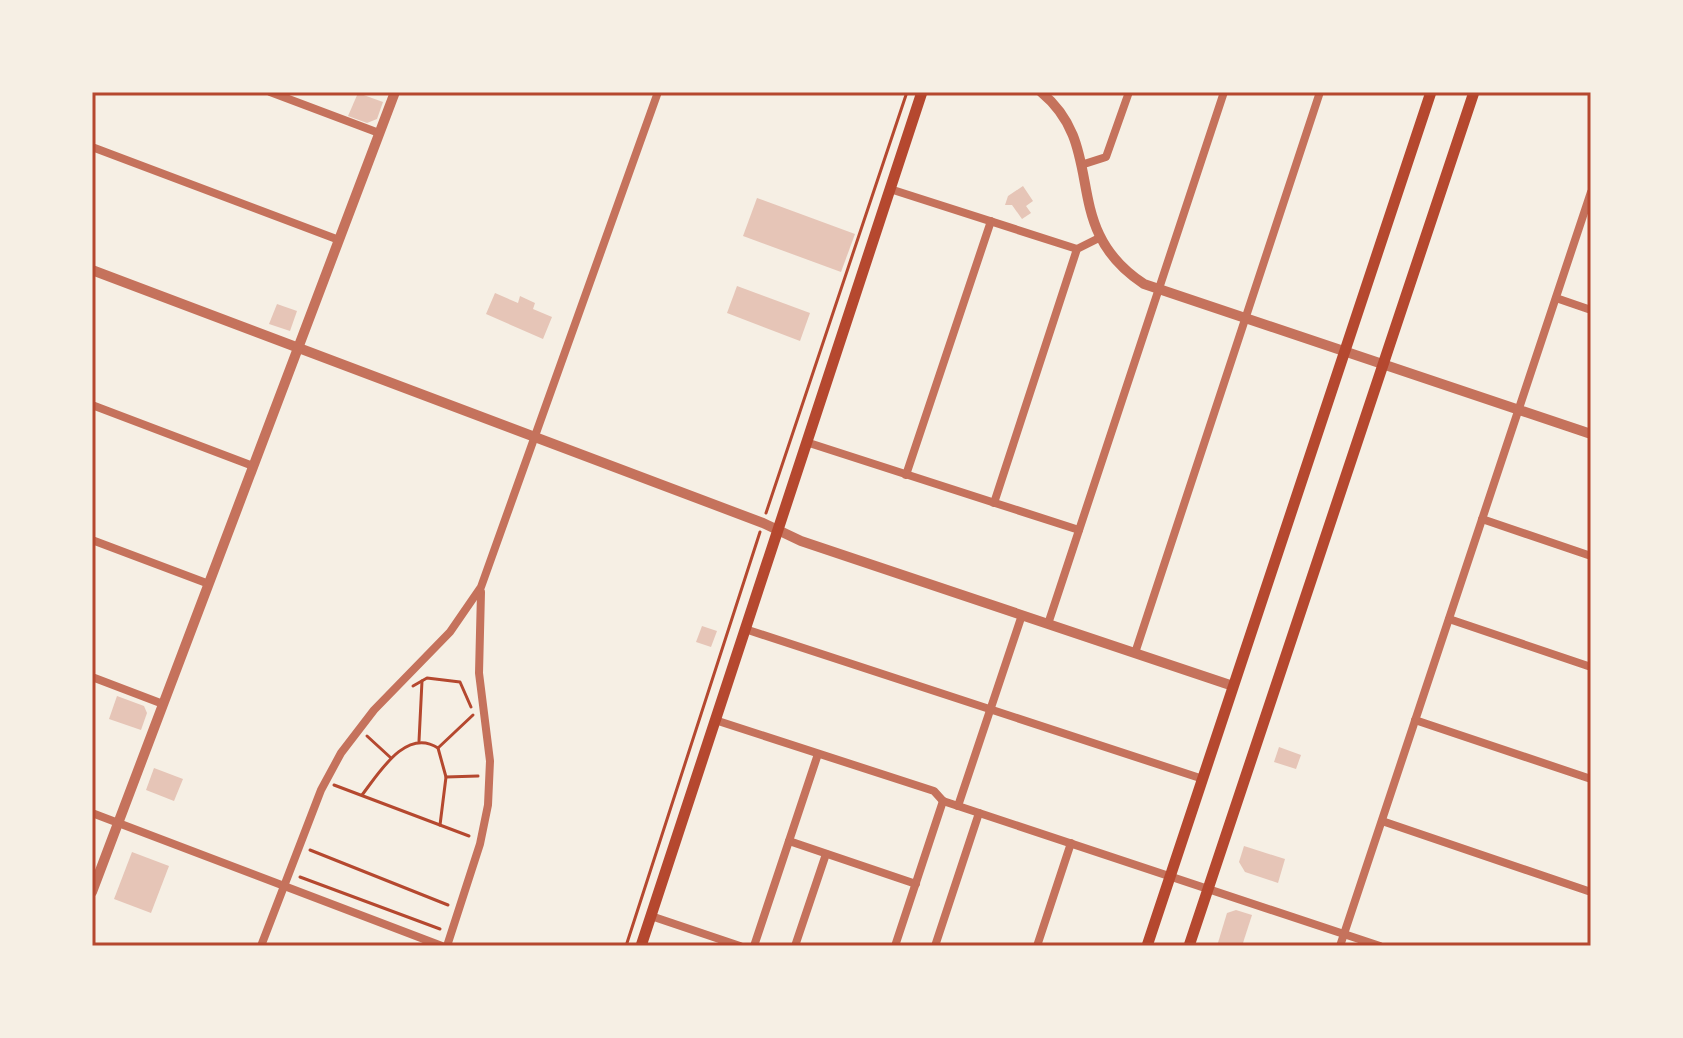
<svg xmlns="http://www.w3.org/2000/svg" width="1683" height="1038" font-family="Mulish,sans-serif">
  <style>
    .building { fill: #e6c5b7 }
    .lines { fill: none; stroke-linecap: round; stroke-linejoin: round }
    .path { stroke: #b5482f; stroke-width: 3 }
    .minor { stroke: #c5725c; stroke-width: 8 }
    .tertiary { stroke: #c5725c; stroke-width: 10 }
    .secondary { stroke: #b5482f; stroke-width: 11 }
    .neatline { fill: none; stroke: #b5482f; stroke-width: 3 }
  </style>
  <rect width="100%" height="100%" fill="#f6efe4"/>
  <g class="building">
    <path d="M358 93 383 102 377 119 367 123 348 116Z"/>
    <path d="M1023 186 1033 201 1026 206 1031 213 1022 219 1012 205H1005L1008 196Z"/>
    <path d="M757 198 855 234 841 272 743 236Z"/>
    <path d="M737 286 810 313 800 341 727 313Z"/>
    <path d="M495 293 518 303 520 296 535 303 533 309 552 317 543 339 486 314Z"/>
    <path d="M277 304 297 311 290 331 269 324Z"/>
    <path d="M702 626 717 631 711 647 696 642Z"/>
    <path d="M117 696 144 706 147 713 141 730 109 719Z"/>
    <path d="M1279 747 1301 755 1296 769 1274 762Z"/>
    <path d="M154 768 183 779 174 801 146 790Z"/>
    <path d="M1244 846 1285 859 1278 883 1245 872 1239 862Z"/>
    <path d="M132 852 169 866 151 913 114 899Z"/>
    <path d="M1236 910 1252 915 1242 946H1217L1227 913Z"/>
  </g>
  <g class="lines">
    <g class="path">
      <path d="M766 513 907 92"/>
      <path d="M413 686 427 678 460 682 471 707"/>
      <path d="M367 736 391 758"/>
      <path d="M419 741 422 681"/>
      <path d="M438 748 473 715"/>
      <path d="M446 777 478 776"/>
      <path d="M334 785 469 836"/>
      <path d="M362 795C379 773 406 727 438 748L446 777 440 825"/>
      <path d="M310 850 448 905"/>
      <path d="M300 877 440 929"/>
      <path d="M626 946 760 532"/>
    </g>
    <g class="minor">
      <path d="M270 92 379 133"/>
      <path d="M92 147 339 240"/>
      <path d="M1081 165 1106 157 1129 92"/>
      <path d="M890 189 1077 249"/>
      <path d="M1556 298 1591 310"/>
      <path d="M92 405 253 466"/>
      <path d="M806 442 1079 530"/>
      <path d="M906 475 991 221"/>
      <path d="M994 503 1077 249 1099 238"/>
      <path d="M1482 519 1591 556"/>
      <path d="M92 540 209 584"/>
      <path d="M1449 619 1591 667"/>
      <path d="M1048 624 1224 92"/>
      <path d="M745 629 1203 779"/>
      <path d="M1135 653 1320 92"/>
      <path d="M92 677 163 704"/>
      <path d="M715 720 934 791 943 801"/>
      <path d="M1415 720 1591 779"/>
      <path d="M943 801 1380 946"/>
      <path d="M958 806 1022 615"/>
      <path d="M92 813 442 946"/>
      <path d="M1382 821 1591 892"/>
      <path d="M789 841 916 884"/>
      <path d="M651 916 740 946"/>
      <path d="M261 946 321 790 341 753 374 710 450 632 481 587 658 92"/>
      <path d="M447 946 480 844 488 805 490 761 479 673 481 592"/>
      <path d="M754 946 818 754"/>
      <path d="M795 946 826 854"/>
      <path d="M895 946 943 801"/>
      <path d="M935 946 979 813"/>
      <path d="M1037 946 1071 843"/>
      <path d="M1340 946 1591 192"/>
    </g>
    <g class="tertiary">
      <path d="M1041 92C1110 149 1057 227 1144 284L1591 434"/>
      <path d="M92 270 763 523 801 541 1233 686"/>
      <path d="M92 892 395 92"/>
    </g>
    <g class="secondary">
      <path d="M641 946 922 92"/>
      <path d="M1147 946 1431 92"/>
      <path d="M1189 946 1474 92"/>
    </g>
  </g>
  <rect width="1683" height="1038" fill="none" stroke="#f6efe4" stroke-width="188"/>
  <rect x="94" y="94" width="1495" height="850" class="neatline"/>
</svg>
